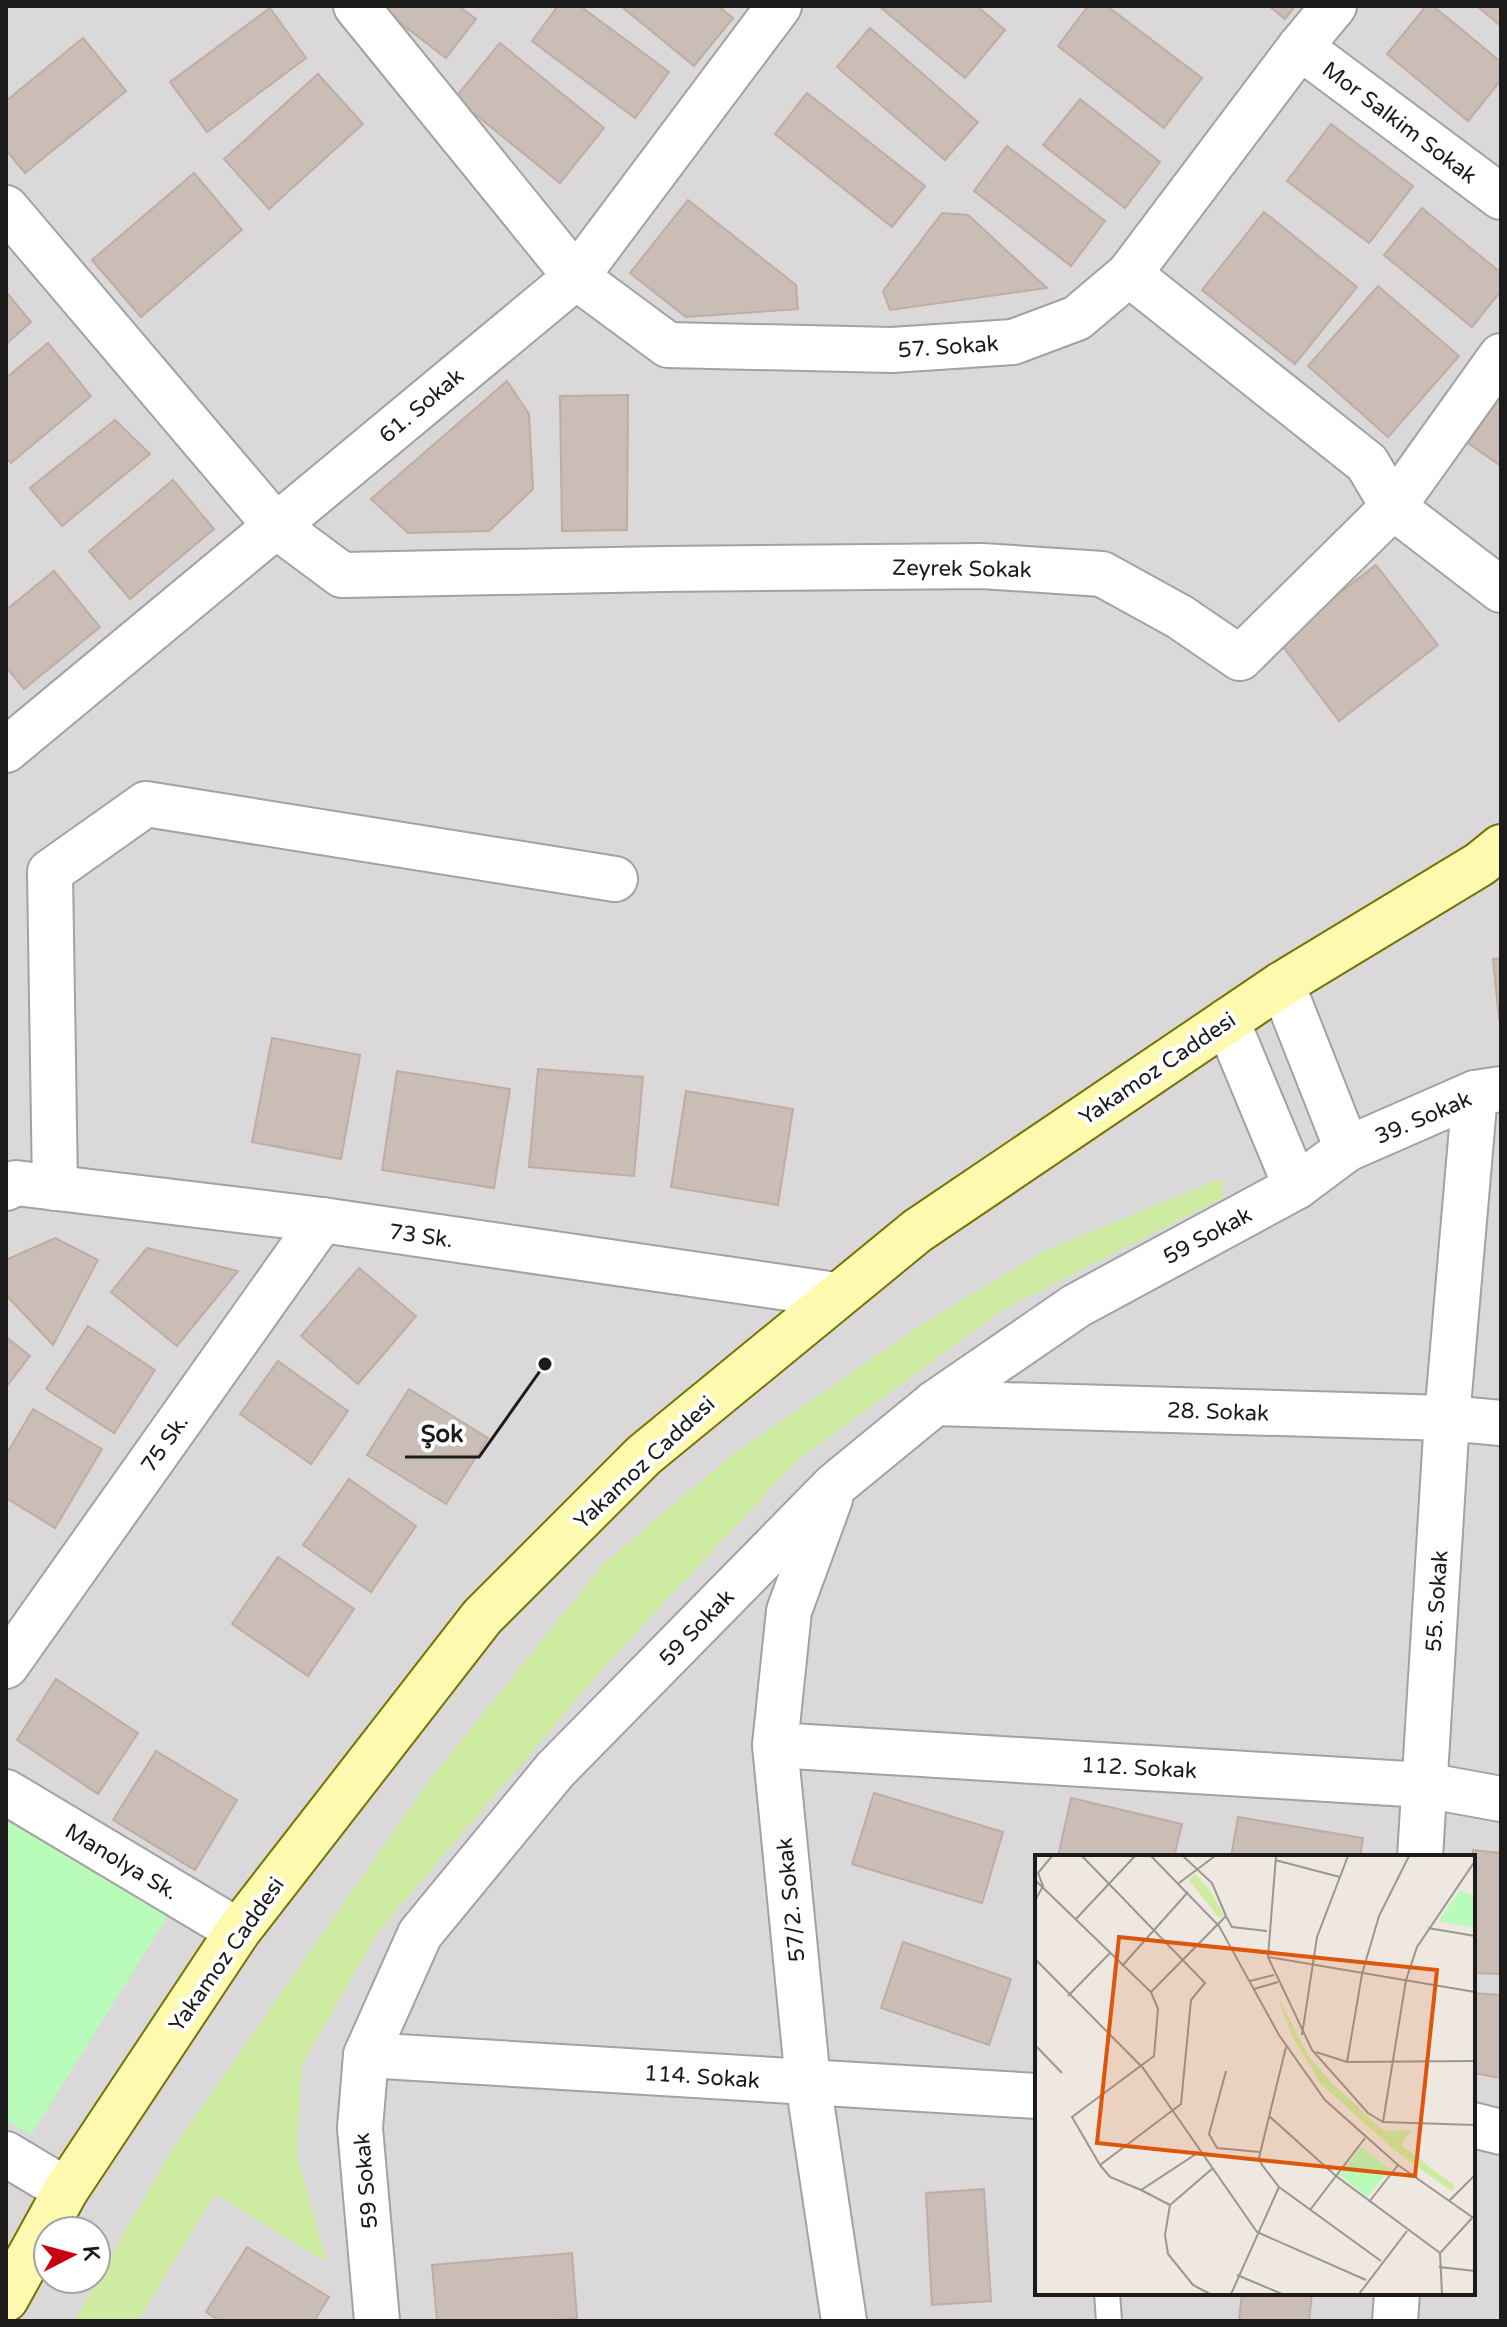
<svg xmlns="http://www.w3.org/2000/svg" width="1507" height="2327" font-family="'Varela Round',sans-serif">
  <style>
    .residential { fill: #dad8d8; fill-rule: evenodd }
    .grass { fill: #cdeca2 }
    .park { fill: #b9fcb9 }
    .building { fill: #cabdb6; stroke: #c0aca2; stroke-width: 2 }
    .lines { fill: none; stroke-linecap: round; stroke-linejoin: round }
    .lane-casing { stroke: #a2a2a2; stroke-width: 28 }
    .street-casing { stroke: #a2a2a2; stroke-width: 48 }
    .secondary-casing { stroke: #737500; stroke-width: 48 }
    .lane { stroke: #fff; stroke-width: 24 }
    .street { stroke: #fff; stroke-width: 44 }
    .secondary { stroke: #fdfaaf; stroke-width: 44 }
    .labels { text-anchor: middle; stroke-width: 8; stroke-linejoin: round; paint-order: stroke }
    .street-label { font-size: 22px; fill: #1b1b1b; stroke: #fff }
    .inset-road { fill: none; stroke: #9a9691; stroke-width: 2 }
    .view { fill: #de560d; fill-opacity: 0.15; stroke: #de560d; stroke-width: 4 }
    .inset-edge { fill: none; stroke: #1b1b1b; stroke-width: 4 }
    .leader { fill: none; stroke: #1b1b1b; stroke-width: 3 }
    .callout-dot { fill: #1b1b1b; stroke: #fff; stroke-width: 3 }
    .callout-label { font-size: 24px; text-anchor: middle; font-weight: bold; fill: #1b1b1b; stroke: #fff; stroke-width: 8; stroke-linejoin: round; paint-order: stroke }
  </style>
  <rect width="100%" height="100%" fill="#eee8e0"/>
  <path class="residential" d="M6 6H1501V2321H6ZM1037 1857H1473V2293H1037ZM48 2231H96V2279H48Z"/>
  <path class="grass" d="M1222 1178 1224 1197 1001 1311 798 1460 614 1656 378 1932 302 2065 296 2152 327 2263 215 2194 138 2321H74L170 2153 428 1782 604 1563 736 1452 921 1325 1044 1251Z"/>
  <path class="park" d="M6 1807 171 1911 31 2135 6 2119Z"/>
  <g class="building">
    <path d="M378 6H458L476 19 446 58Z"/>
    <path d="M558 6H580L669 72 635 118 532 41Z"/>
    <path d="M621 6H718L733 18 694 66Z"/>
    <path d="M879 6H977L1005 30 965 78Z"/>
    <path d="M1088 6H1107L1202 78 1164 128 1058 46Z"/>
    <path d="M1269 6H1295L1285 19Z"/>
    <path d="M1426 6H1433L1501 62V80L1468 121 1387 54Z"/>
    <path d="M1477 6H1501V26Z"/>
    <path d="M270 8 306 58 207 132 170 82Z"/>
    <path d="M870 28 978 122 945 160 837 67Z"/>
    <path d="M83 38 126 91 25 173 6 150V101Z"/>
    <path d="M500 43 604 128 560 183 455 98Z"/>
    <path d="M318 74 363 124 269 209 224 159Z"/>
    <path d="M807 93 925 186 892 227 775 134Z"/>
    <path d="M1080 99 1160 162 1125 208 1043 145Z"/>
    <path d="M1331 124 1413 186 1369 243 1287 181Z"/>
    <path d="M1007 146 1105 221 1071 266 974 191Z"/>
    <path d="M194 173 242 230 141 317 92 260Z"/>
    <path d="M688 200 796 285 798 309 686 317 630 273Z"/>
    <path d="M1422 208 1501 273V291L1472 327 1384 255Z"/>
    <path d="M1264 212 1357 287 1295 364 1202 290Z"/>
    <path d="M942 213 968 215 1047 288 890 310 883 291Z"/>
    <path d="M1378 286 1459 356 1388 437 1308 366Z"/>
    <path d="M6 292 31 322 6 344Z"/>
    <path d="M48 343 91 396 11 463 6 458V378Z"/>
    <path d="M507 381 529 414 533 489 489 531 408 533 371 499Z"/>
    <path d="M628 395 627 530 562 531 560 396Z"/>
    <path d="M1501 396V466L1468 443Z"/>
    <path d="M115 420 150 454 62 526 30 488Z"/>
    <path d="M173 480 214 529 130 599 89 551Z"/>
    <path d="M1376 565 1438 645 1339 721 1278 640Z"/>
    <path d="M54 571 100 627 24 689 6 667V610Z"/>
    <path d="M1501 958V1018L1499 1019 1493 959Z"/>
    <path d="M272 1038 360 1055 341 1159 252 1142Z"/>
    <path d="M538 1069 643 1077 634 1176 529 1167Z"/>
    <path d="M397 1071 510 1089 494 1188 382 1170Z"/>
    <path d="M686 1091 793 1109 778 1205 671 1187Z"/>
    <path d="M55 1238 98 1260 53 1345 6 1295V1260Z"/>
    <path d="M147 1248 238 1271 177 1346 111 1292Z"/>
    <path d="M359 1268 416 1316 358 1384 301 1336Z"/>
    <path d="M88 1326 155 1370 114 1433 46 1389Z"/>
    <path d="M6 1337 30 1356 6 1387Z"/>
    <path d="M278 1361 348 1411 311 1464 240 1414Z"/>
    <path d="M409 1389 488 1438 446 1504 367 1455Z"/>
    <path d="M33 1409 102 1449 55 1528 6 1498V1455Z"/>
    <path d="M349 1479 416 1526 371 1592 303 1545Z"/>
    <path d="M278 1557 354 1609 308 1676 232 1624Z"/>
    <path d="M56 1679 138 1733 98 1794 17 1740Z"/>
    <path d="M156 1751 237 1800 195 1870 113 1820Z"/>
    <path d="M874 1793 1003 1832 982 1903 852 1864Z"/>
    <path d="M1071 1798 1182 1824 1174 1857H1058Z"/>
    <path d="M1238 1817 1363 1838 1360 1857H1231Z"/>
    <path d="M1473 1850 1501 1853V1974L1473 1973Z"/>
    <path d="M903 1942 1011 1979 989 2045 881 2008Z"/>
    <path d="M1473 1993 1501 1995V2078L1473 2073Z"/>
    <path d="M984 2189 991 2301 932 2305 926 2193Z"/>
    <path d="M247 2247 329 2297 314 2321H220L206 2312Z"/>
    <path d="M572 2253 577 2318 547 2321H437L432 2265Z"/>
    <path d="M1242 2293H1312L1309 2321H1239Z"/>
  </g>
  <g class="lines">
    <defs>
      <path id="lane" d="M1107 2293 1109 2321"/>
      <g id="street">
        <path d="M356 6 576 277 668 345 892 350 1013 342 1077 318 1129 274 1300 47 1334 6"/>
        <path d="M1300 47 1501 197"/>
        <path d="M6 208 276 526 342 575 662 569 982 566 1102 574 1180 617 1240 658 1393 507 1501 356"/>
        <path d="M1129 274 1367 463 1393 507 1501 590"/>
        <path d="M6 750 576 277 779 6"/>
        <path d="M1282 984 1347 1149"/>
        <path d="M1227 1021 1296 1187"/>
        <path d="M6 1188 16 1183 322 1220 836 1295"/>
        <path d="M55 1188 50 872 146 804 615 879"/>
        <path d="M935 1403 1447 1418 1501 1423"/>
        <path d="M830 1499 789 1611 775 1745 808 2082 844 2321"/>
        <path d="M6 1666 322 1220"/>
        <path d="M775 1745 1424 1785 1501 1799"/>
        <path d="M6 1792 238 1931"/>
        <path d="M1420 1857 1447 1418 1475 1093"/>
        <path d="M366 2055 1037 2096"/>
        <path d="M1473 2125 1501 2132"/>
        <path d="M6 2154 66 2190"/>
        <path d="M377 2321 360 2128 366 2055 420 1934 555 1770 835 1485 935 1403 1076 1306 1296 1187 1347 1149 1475 1093 1501 1089"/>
        <path d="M1395 2321 1397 2293"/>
      </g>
      <path id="secondary" d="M6 2299 66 2190 238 1931 482 1617 644 1455 917 1231 1282 984 1480 864 1501 847"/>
    </defs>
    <use href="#lane" class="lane-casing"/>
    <use href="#street" class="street-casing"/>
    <use href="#secondary" class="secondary-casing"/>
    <use href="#lane" class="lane"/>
    <use href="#street" class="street"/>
    <use href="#secondary" class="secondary"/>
  </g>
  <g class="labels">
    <g class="street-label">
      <text transform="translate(1400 122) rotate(37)" y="8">Mor Salkim Sokak</text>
      <text transform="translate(948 346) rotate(-4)" y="8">57. Sokak</text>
      <text transform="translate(421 405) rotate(-40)" y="8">61. Sokak</text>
      <text transform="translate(962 568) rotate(1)" y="8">Zeyrek Sokak</text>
      <text transform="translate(1157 1068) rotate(-34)" y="8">Yakamoz Caddesi</text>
      <text transform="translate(1423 1117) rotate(-23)" y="8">39. Sokak</text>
      <text transform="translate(421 1235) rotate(8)" y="8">73 Sk.</text>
      <text transform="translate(1207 1235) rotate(-28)" y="8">59 Sokak</text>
      <text transform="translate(1218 1411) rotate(2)" y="8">28. Sokak</text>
      <text transform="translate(164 1443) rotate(-55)" y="8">75 Sk.</text>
      <text transform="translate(644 1462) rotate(-43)" y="8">Yakamoz Caddesi</text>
      <text transform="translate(1436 1601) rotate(-86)" y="8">55. Sokak</text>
      <text transform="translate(696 1627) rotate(-46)" y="8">59 Sokak</text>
      <text transform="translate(1139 1767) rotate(3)" y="8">112. Sokak</text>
      <text transform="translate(122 1861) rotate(31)" y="8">Manolya Sk.</text>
      <text transform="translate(790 1900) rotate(-96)" y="8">57/2. Sokak</text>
      <text transform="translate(226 1954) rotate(-55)" y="8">Yakamoz Caddesi</text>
      <text transform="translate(702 2076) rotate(4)" y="8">114. Sokak</text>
      <text transform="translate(365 2181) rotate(-95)" y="8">59 Sokak</text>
    </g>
  </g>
  <g transform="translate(1035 1855)">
    <rect width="440" height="440" fill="#eee8e0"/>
    <path d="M160 19 175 35 189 60 184 63 154 25ZM241 138 273 200 297 228 349 276 376 275 366 290 420 331 416 336 359 295 285 228 257 181Z" fill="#cdeca2"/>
    <path d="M425 35 440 42V73L404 66ZM326 292 355 314 332 342 304 320Z" fill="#b9fcb9"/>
    <path class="inset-road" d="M116 1 184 71 244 180 290 245 363 310 440 364M148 1 177 28 191 61M241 1 233 102 277 195 333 258 348 267 440 270M240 5 305 22M0 25 116 137 123 154 119 201 37 262 65 310 146 249 156 145 170 128 47 1M144 28 180 1M0 46 8 31 3 18 17 1M41 64 100 1M393 73 440 81M233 102 440 137M0 104 108 213 222 377 331 425M87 111 153 37M215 126 239 120M219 134 243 127M116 137 191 61 197 72 232 76M33 141 75 98M267 180 282 82 313 1M0 190 27 218M251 192 224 303 227 310 244 332 346 406M281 197 312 207 440 206M312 207 327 119 344 61 374 1M191 216 174 279 182 293 225 297M234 261 301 321 405 398M348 267 371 125 382 92 440 6M65 310 75 322 106 335 164 297M106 335 135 350M414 346 440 320M334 347 363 310M275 355 330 283M404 412 440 416M202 420 247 439M175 439 158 430 133 399 130 380 135 350 178 313M196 439 244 332M324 439 372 376M407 439 405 398 438 362"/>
    <path class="view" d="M84 82 402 115 380 321 62 288Z"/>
    <rect width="440" height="440" class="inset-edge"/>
  </g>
  <path class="leader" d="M545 1364L479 1457H405"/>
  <circle class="callout-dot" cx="545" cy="1364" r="8"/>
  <g class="callout-label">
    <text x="442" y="1442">Şok</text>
  </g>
  <rect width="1507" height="2327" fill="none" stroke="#1b1b1b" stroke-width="16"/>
  <g transform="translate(72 2255) rotate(84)"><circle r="38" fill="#ffffff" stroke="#a4a4a4" stroke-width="2"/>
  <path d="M0-6L14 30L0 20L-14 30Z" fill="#c70013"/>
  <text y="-12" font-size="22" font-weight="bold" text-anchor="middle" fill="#1b1b1b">K</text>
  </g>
</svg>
